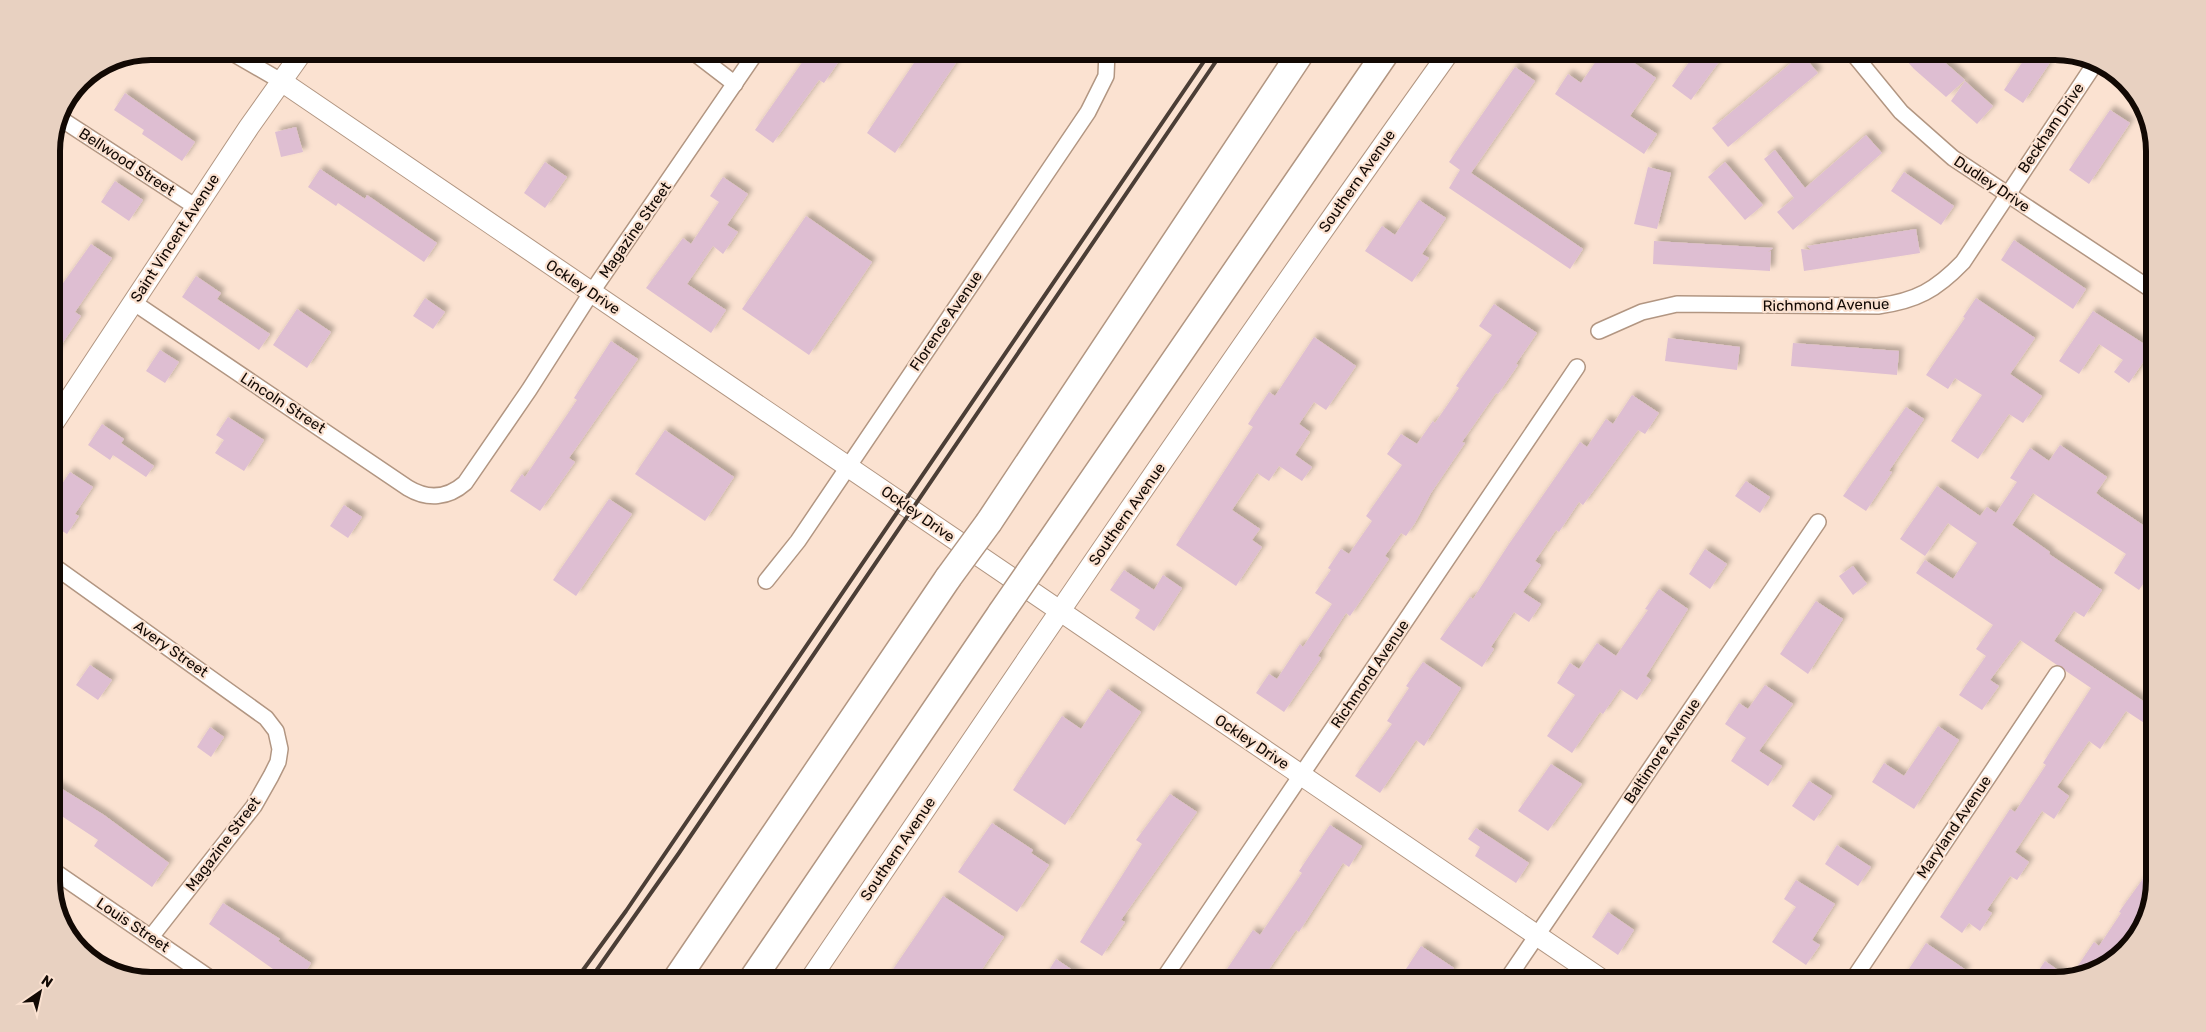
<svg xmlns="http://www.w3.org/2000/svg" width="2206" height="1032" font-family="Rubik,sans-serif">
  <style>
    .building { fill: #debed2; filter: url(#shadow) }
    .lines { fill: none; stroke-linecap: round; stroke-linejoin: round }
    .street-casing { stroke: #b29682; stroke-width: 18 }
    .secondary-casing { stroke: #b29682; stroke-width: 22 }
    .highway-casing { stroke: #b29682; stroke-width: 29 }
    .street { stroke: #fff; stroke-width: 15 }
    .secondary { stroke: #fff; stroke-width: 20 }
    .highway { stroke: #fff; stroke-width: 26 }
    .rail { stroke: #4b3e36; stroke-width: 4 }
    .highway-bridge-casing { stroke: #b29682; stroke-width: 29; stroke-linecap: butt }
    .highway-bridge { stroke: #fff; stroke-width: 26 }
    .labels { text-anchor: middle; stroke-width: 4.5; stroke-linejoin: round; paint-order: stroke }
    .street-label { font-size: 15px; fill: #120904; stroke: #fbe2d1 }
    .rim { fill: none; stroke: #120904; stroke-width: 6 }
  </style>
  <defs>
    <filter id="shadow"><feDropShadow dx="4.5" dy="-4.5" stdDeviation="2.5" flood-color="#0004"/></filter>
  </defs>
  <rect width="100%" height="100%" fill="#fbe2d1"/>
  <g class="building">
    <path d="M810 51H846L824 83 819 80 773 143 755 130Z"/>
    <path d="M922 51H964L895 153 867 133Z"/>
    <path d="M1603 51H1617L1656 78 1630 116 1657 134 1644 154 1555 94 1568 74 1581 83Z"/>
    <path d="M1697 51H1727L1691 100 1672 86Z"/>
    <path d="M1898 51H1932L1965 80 1946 97 1914 69Z"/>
    <path d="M2034 51 2057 52 2023 103 2004 90 2027 55 2030 57Z"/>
    <path d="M1802 54 1818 73 1728 147 1712 128Z"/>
    <path d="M1515 67 1535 81 1471 173 1583 249 1570 269 1449 188 1460 170 1449 162Z"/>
    <path d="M1965 81 1993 106 1977 124 1951 101Z"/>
    <path d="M125 93 195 142 182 161 142 134 144 130 114 110Z"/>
    <path d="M2110 110 2130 123 2089 184 2069 170Z"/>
    <path d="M296 127 303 152 281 157 275 132Z"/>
    <path d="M1866 135 1882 153 1793 230 1777 212 1794 198 1764 159 1775 150 1805 188Z"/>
    <path d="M545 162 567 177 545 208 524 193Z"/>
    <path d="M1725 162 1763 205 1745 220 1708 177Z"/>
    <path d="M1648 167 1671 173 1657 229 1634 224Z"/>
    <path d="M320 169 365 199 367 195 437 243 424 262 338 203 336 206 308 187Z"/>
    <path d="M1904 172 1954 206 1941 225 1891 191Z"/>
    <path d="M723 177 748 194 727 225 738 232 723 254 713 246 687 284 726 310 711 333 646 288 683 238 691 244 719 202 710 196Z"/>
    <path d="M115 181 143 200 129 221 101 202Z"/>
    <path d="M1419 200 1446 218 1422 254 1429 258 1412 282 1365 251 1382 226 1395 235Z"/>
    <path d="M806 216 872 262 809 355 742 309Z"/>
    <path d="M1916 229 1920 253 1804 271 1801 249 1811 250 1807 246Z"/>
    <path d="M2014 240 2086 289 2073 309 2001 260Z"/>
    <path d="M1654 241 1773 248 1768 252 1771 251 1770 271 1653 264Z"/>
    <path d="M91 244 112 258 75 312 81 316 51 360V300Z"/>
    <path d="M196 276 221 293 217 299 270 334 259 350 182 297Z"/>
    <path d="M425 298 445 312 433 329 413 316Z"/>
    <path d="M1976 298 2035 338 2010 374 2042 396 2023 423 2009 414 1978 459 1951 441 1982 395 1955 378 1948 389 1926 375 1965 318 1963 317Z"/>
    <path d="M1494 304 1537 333 1516 364 1518 365 1498 394 1496 393 1462 442 1465 443 1431 493 1415 523 1406 536 1401 533 1385 556 1389 559 1350 616 1346 613 1318 656 1321 658 1284 712 1256 693 1269 674 1277 679 1300 644 1303 647 1332 604 1315 593 1331 570 1328 568 1341 549 1349 554 1372 521 1366 516 1402 465 1387 454 1401 434 1417 444 1433 421 1435 423 1459 388 1456 386 1492 335 1479 326Z"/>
    <path d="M297 309 331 332 307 368 273 345Z"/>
    <path d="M2093 311 2152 349 2129 383 2114 372 2123 360 2099 344 2079 374 2059 361Z"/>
    <path d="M1314 337 1356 366 1326 410 1314 402 1299 424 1310 432 1295 455 1312 467 1302 481 1279 466 1269 481 1257 473 1232 510 1260 529 1252 540 1262 547 1236 586 1176 545 1253 427 1248 424 1269 392 1275 396Z"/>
    <path d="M1668 338 1740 347 1737 370 1665 361Z"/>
    <path d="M611 341 638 359 569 458 575 462 540 511 510 491 522 474 525 477 577 400 574 398Z"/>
    <path d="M1793 343 1899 351 1897 375 1791 366Z"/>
    <path d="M160 350 179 362 165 383 146 371Z"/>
    <path d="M1632 395 1659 413 1645 434 1638 430 1583 505 1579 502 1559 532 1556 530 1535 561 1541 565 1523 592 1541 604 1529 622 1514 612 1491 647 1494 649 1482 667 1440 639 1470 597 1473 599 1509 544 1580 442 1587 447 1606 419 1613 424Z"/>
    <path d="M1906 407 1924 419 1889 471 1892 472 1866 511 1843 496Z"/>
    <path d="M228 417 264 440 244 471 215 453 224 440 216 435Z"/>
    <path d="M102 424 124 439 121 443 154 466 146 477 113 455 110 460 88 445Z"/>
    <path d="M665 430 734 477 705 521 635 474Z"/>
    <path d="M2060 445 2107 477 2096 493 2101 497 2146 527 2155 514V567L2139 590 2114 573 2126 554 2033 493 2012 525 2050 552 2049 554 2102 590 2084 617 2074 611 2054 641 2155 709V730L2126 711 2100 749 2089 741 2057 787 2069 796 2054 819 2042 811 2015 852 2029 862 2017 880 2010 876 1987 910 1992 913 1980 931 1969 923 1962 933 1940 917 2010 809 2015 812 2046 765 2043 763 2091 688 2020 640 1990 680 1999 686 1982 710 1959 695 1986 656 1976 649 1993 625 1916 573 1925 560 1953 579 1977 543 1948 523 1925 556 1900 539 1937 486 1980 516 1987 507 1996 513 2017 482 2010 478 2030 448 2049 461Z"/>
    <path d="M70 472 93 487 75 514 79 516 67 534 51 524V500Z"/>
    <path d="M1746 481 1770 497 1760 513 1735 496Z"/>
    <path d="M609 499 632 514 576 596 553 580Z"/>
    <path d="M344 505 362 517 348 538 330 526Z"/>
    <path d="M1705 549 1727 564 1710 589 1689 574Z"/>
    <path d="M1853 566 1867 584 1853 595 1839 576Z"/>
    <path d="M1124 570 1154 590 1163 575 1182 588 1154 631 1135 618 1140 610 1110 590Z"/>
    <path d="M1659 589 1688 609 1646 676 1651 680 1637 700 1620 689 1603 714 1600 712 1572 753 1547 736 1575 695 1557 683 1570 663 1579 669 1597 643 1616 656 1648 610 1645 609Z"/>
    <path d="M1816 601 1843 619 1808 674 1780 654Z"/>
    <path d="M1423 662 1461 688 1424 746 1416 740 1380 793 1355 776 1392 724 1387 721 1409 688 1406 686Z"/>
    <path d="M90 665 112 680 98 700 76 685Z"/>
    <path d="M1765 685 1793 704 1759 751 1782 766 1768 786 1731 761 1746 738 1725 724 1739 703 1748 709Z"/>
    <path d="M1108 689 1141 712 1065 825 1013 790 1062 716 1081 729Z"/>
    <path d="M1938 726 1959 740 1914 809 1872 782 1884 763 1904 776Z"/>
    <path d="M210 727 224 737 211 757 197 747Z"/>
    <path d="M1551 764 1582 784 1548 831 1518 811Z"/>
    <path d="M1809 781 1832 796 1814 821 1792 806Z"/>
    <path d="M51 782 104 815 169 863 152 887 94 846 98 840 51 809Z"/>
    <path d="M1170 794 1197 812 1121 920 1125 922 1102 956 1080 942 1142 844 1136 840Z"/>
    <path d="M992 823 1033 850 1031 853 1049 865 1017 912 958 872Z"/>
    <path d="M1330 825 1362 846 1349 867 1343 863 1299 932 1296 930 1261 981H1219L1253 930 1260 935 1302 873 1299 871Z"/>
    <path d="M1476 828 1529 863 1516 883 1475 856 1480 847 1468 839Z"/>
    <path d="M1837 845 1871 867 1858 886 1825 864Z"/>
    <path d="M2155 862V881L2147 919 2110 964 2071 976 2094 942 2099 946 2121 913 2119 912Z"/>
    <path d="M1796 880 1835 904 1812 940 1820 945 1806 965 1772 942 1796 907 1784 899Z"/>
    <path d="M943 896 1004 937 974 981H885Z"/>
    <path d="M223 903 280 939 278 941 311 963 300 981H290L209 924Z"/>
    <path d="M1608 912 1634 930 1618 955 1592 937Z"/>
    <path d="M1926 943 1966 970 1959 981H1901Z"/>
    <path d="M1421 946 1454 968 1445 981H1424L1406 969Z"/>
    <path d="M1056 959 1089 981H1042Z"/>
    <path d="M2045 961 2068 977 2048 981 2037 973Z"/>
  </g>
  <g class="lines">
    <defs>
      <g id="street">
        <path d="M229 51 281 81"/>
        <path d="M692 51 735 84"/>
        <path d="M1851 51 1901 112 1953 158 2155 292"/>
        <path d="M58 117 196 207"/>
        <path d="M133 302 408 488C428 500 448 498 465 483L529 390 591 293 757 51"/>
        <path d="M1599 331 1642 312 1677 304 1878 306C1916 301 1936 290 1963 262L2096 62"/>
        <path d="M51 564 266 718 276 731 280 749 278 762 271 776 254 806 151 937"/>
        <path d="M766 581 798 541 1088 112 1106 76 1107 51"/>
        <path d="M51 869 214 981"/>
        <path d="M1162 981 1577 367"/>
        <path d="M1506 981 1818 522"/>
        <path d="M1852 981 2057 674"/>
      </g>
      <g id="secondary">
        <path d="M281 81 1604 981"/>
        <path d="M51 427 249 127 303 51"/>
        <path d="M809 981C1020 669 1231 357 1450 51"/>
      </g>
      <g id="highway">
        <path d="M989 522 1302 51"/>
        <path d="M1041 555 1387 51"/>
        <path d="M675 981 948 578"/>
        <path d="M751 981 1001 613"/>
      </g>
    </defs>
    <use href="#street" class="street-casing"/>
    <use href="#secondary" class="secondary-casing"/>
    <use href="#highway" class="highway-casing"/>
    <use href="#street" class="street"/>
    <use href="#secondary" class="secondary"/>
    <use href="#highway" class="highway"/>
    <g class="rail">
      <path d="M575 981 626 911 1211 51"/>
      <path d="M589 981 679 853 1223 51"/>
    </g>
    <defs>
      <g id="highway-bridge">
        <path d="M948 578 989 522"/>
        <path d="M1001 613 1041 555"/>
      </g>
    </defs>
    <use href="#highway-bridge" class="highway-bridge-casing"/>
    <use href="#highway-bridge" class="highway-bridge"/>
  </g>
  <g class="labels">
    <g class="street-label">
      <text transform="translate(2051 128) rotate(-56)" y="5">Beckham Drive</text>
      <text transform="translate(127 162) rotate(33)" y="5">Bellwood Street</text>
      <text transform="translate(1357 181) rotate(-55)" y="5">Southern Avenue</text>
      <text transform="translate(1992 184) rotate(34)" y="5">Dudley Drive</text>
      <text transform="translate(635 230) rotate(-55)" y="5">Magazine Street</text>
      <text transform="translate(175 238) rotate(-57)" y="5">Saint Vincent Avenue</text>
      <text transform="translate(583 287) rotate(34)" y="5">Ockley Drive</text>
      <text transform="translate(1826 305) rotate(-1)" y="5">Richmond Avenue</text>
      <text transform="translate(946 321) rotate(-56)" y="5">Florence Avenue</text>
      <text transform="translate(283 403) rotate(33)" y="5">Lincoln Street</text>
      <text transform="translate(918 514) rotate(35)" y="5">Ockley Drive</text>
      <text transform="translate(1127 514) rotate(-55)" y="5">Southern Avenue</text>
      <text transform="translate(171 649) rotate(35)" y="5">Avery Street</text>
      <text transform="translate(1370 674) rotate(-56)" y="5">Richmond Avenue</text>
      <text transform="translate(1252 742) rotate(34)" y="5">Ockley Drive</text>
      <text transform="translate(1662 751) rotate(-56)" y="5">Baltimore Avenue</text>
      <text transform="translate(1954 827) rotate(-56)" y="5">Maryland Avenue</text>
      <text transform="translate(223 844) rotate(-53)" y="5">Magazine Street</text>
      <text transform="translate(898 849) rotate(-56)" y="5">Southern Avenue</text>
      <text transform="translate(133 925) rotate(34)" y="5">Louis Street</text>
    </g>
  </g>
  <path d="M0 0H2206V1032H0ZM151 60H2055A91 91 0 0 1 2146 151V881A91 91 0 0 1 2055 972H151A91 91 0 0 1 60 881V151A91 91 0 0 1 151 60Z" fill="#e8d1c1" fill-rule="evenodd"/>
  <path class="rim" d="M151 60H2055A91 91 0 0 1 2146 151V881A91 91 0 0 1 2055 972H151A91 91 0 0 1 60 881V151A91 91 0 0 1 151 60Z"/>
  <g transform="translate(40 992) rotate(34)" stroke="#fbe2d1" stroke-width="4" paint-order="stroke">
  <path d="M0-4L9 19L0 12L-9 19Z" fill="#120904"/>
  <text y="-8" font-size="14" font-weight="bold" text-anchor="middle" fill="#120904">N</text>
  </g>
</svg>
